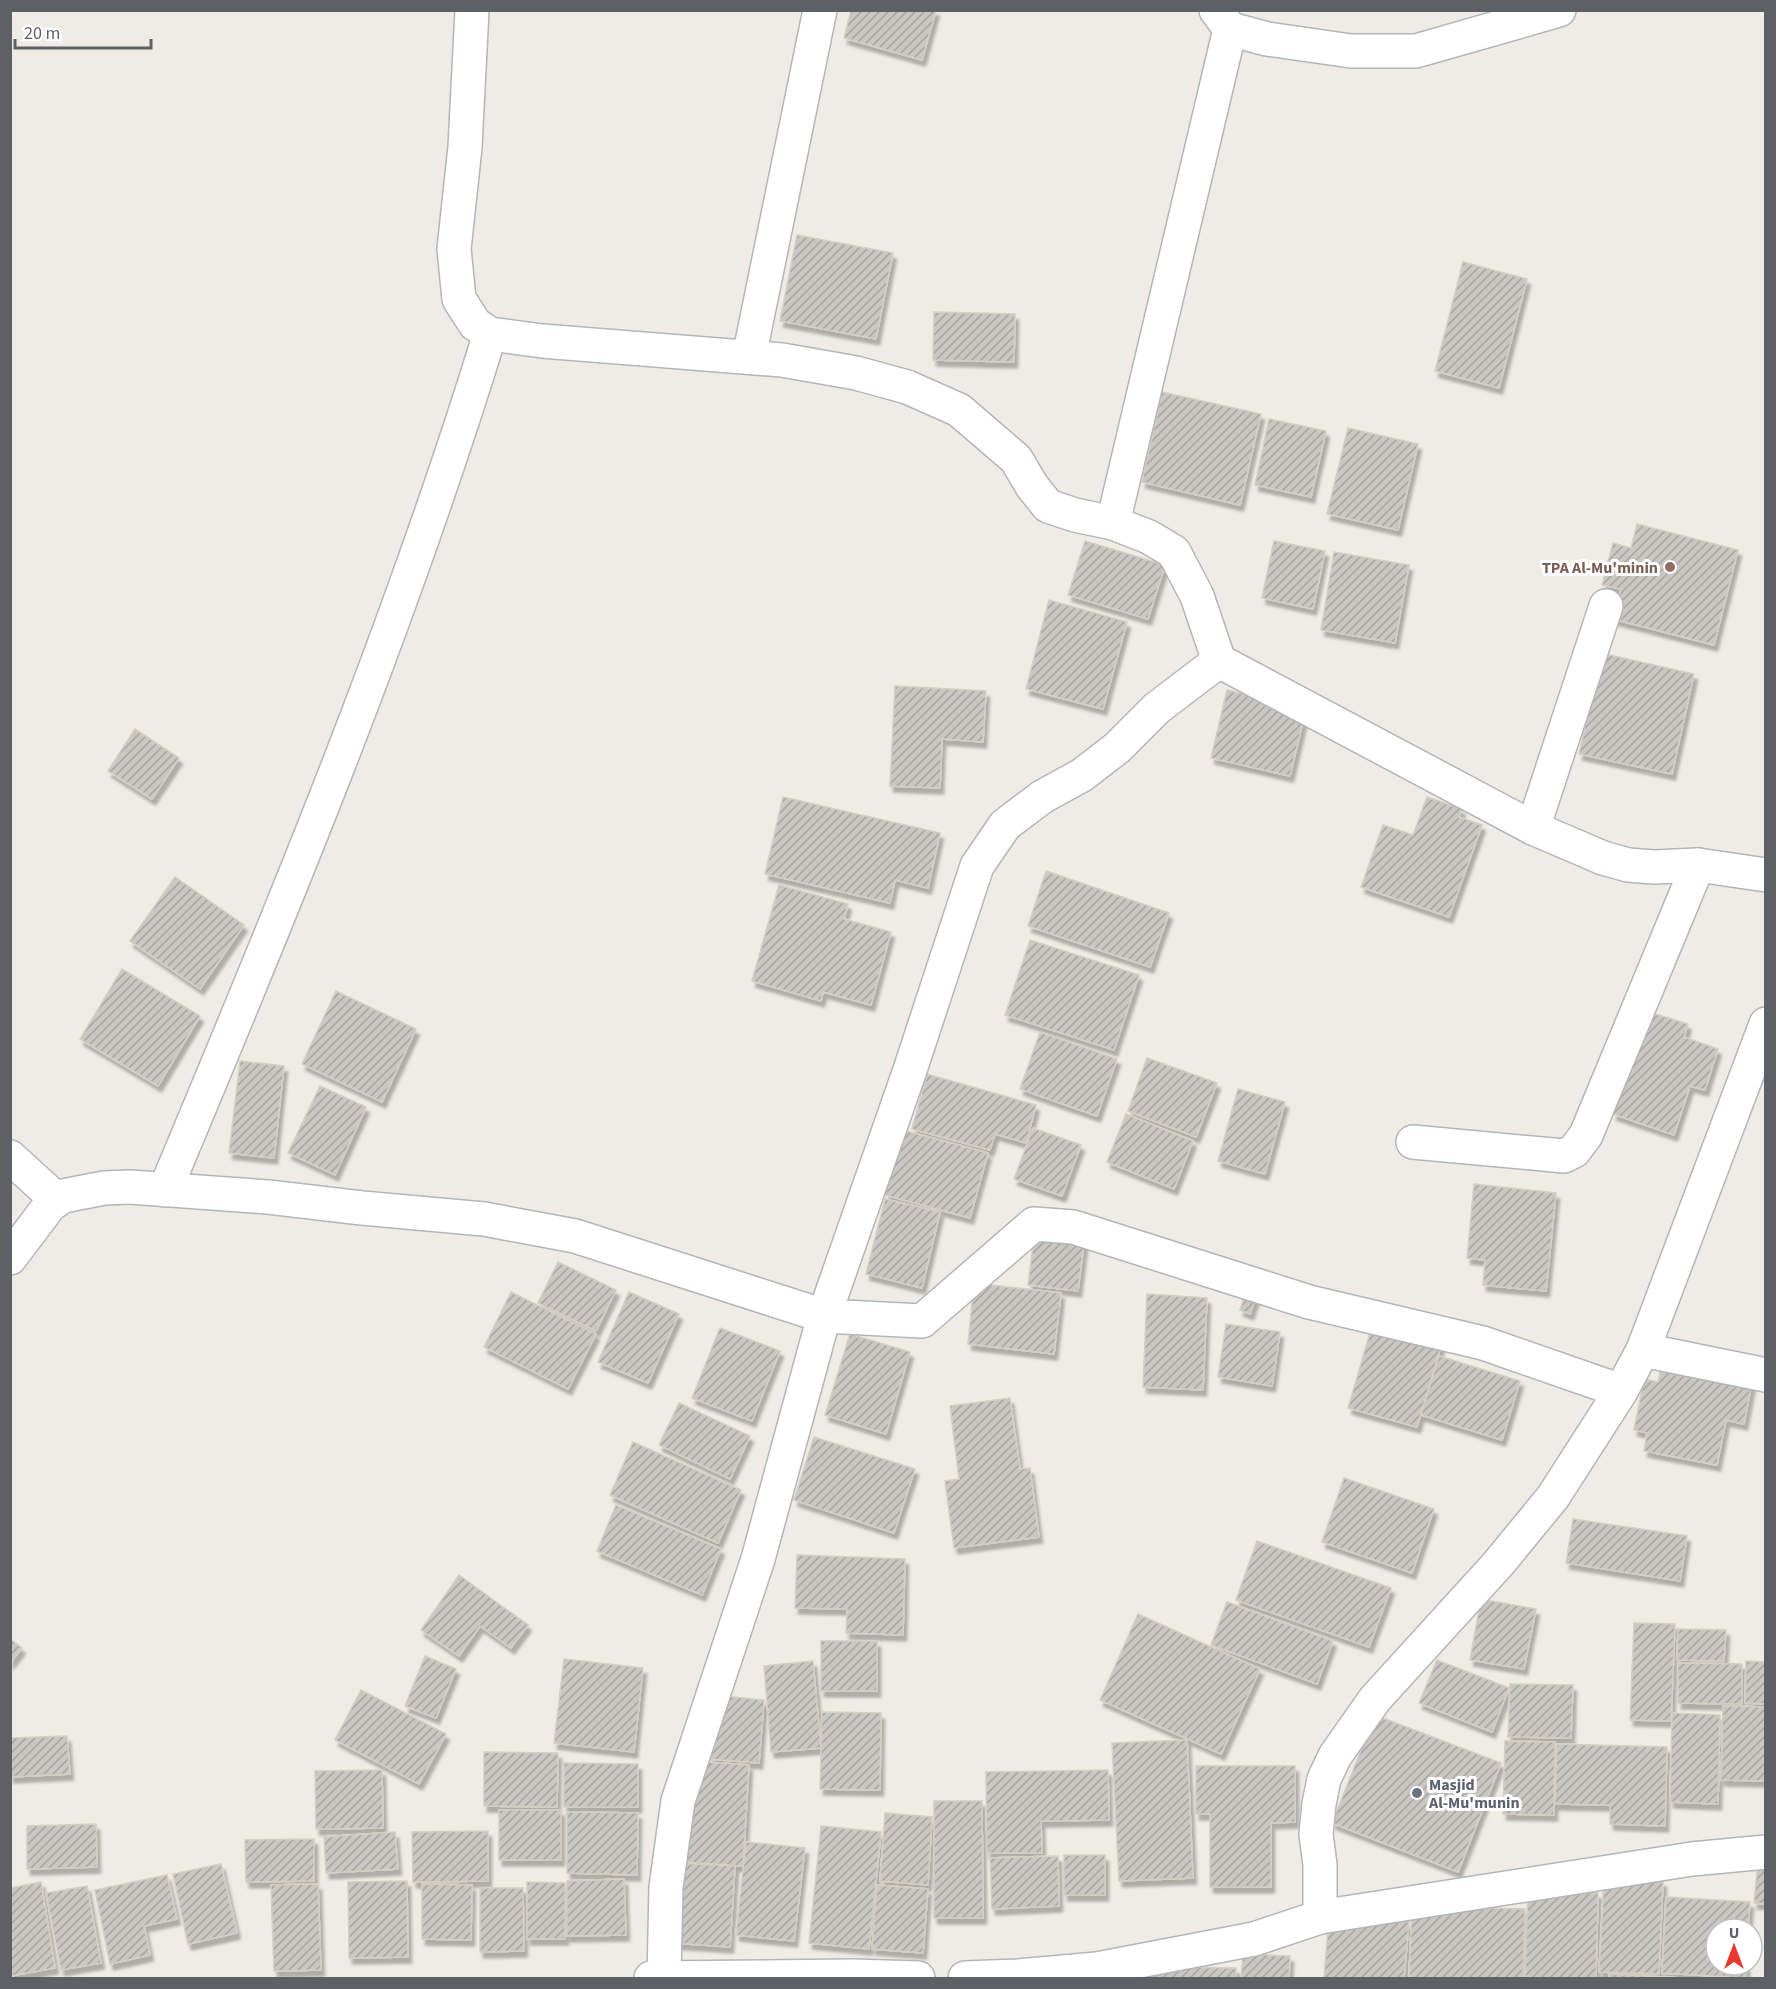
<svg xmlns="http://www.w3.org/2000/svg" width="1776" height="1989" font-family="'Source Sans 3',sans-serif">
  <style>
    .building { fill: url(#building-hatch); stroke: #d4cec3; stroke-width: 1.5; filter: url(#shadow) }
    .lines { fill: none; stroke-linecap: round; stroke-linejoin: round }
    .minor-casing { stroke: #b2b6ba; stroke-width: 36 }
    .minor { stroke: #fff; stroke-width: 33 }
    .education-dot { fill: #8d6e63; stroke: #fff; stroke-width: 2 }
    .worship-dot { fill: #6b7280; stroke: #fff; stroke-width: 2 }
    .labels { text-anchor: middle; stroke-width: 6; stroke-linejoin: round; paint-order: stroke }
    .education-label { font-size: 16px; font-weight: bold; fill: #785e54; stroke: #fff; text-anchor: end }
    .worship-label { font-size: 16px; font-weight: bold; fill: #5b616d; stroke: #fff; text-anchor: start }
  </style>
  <defs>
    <pattern id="building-hatch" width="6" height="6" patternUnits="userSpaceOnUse" patternTransform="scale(1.5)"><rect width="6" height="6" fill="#cac7c2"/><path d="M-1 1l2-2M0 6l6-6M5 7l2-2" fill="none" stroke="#a7a5a1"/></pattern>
    <filter id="shadow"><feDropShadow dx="3.5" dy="6" stdDeviation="1.5" flood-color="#0004"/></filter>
  </defs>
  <rect width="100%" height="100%" fill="#efece5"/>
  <g class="building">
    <path d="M851 10H936L922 60 844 38Z"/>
    <path d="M797 235 893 253 876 339 780 321Z"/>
    <path d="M1463 262 1527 279 1499 388 1435 371Z"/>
    <path d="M934 312 1015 314 1014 362 933 360Z"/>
    <path d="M1162 392 1261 414 1240 505 1142 482Z"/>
    <path d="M1269 419 1326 431 1311 497 1255 485Z"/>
    <path d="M1348 428 1418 444 1398 530 1327 514Z"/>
    <path d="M1637 524 1738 550 1714 645 1613 619 1621 589 1602 585 1613 543 1631 548Z"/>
    <path d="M1085 541 1165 565 1148 619 1068 595Z"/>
    <path d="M1274 541 1325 551 1313 609 1262 598Z"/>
    <path d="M1334 552 1409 565 1395 643 1321 630Z"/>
    <path d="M1049 600 1127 622 1103 709 1026 689Z"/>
    <path d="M1601 653 1694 674 1672 774 1579 754Z"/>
    <path d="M895 686 986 691 983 742 942 739 940 788 890 786Z"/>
    <path d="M1227 690 1306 709 1290 776 1211 758Z"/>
    <path d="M135 729 179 758 152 799 108 771Z"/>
    <path d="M783 797 940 833 928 888 895 880 890 903 765 874Z"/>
    <path d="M1427 797 1462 809 1459 817 1482 825 1449 917 1361 887 1383 825 1413 835Z"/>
    <path d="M1046 871 1169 913 1150 967 1028 926Z"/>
    <path d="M175 877 244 925 200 989 130 941Z"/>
    <path d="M779 885 848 904 844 919 891 932 871 1005 823 992 821 1001 752 981Z"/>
    <path d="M1030 940 1139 975 1114 1050 1005 1015Z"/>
    <path d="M122 969 200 1016 158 1086 80 1039Z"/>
    <path d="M336 991 416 1029 382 1102 302 1064Z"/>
    <path d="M1649 1012 1688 1024 1684 1037 1718 1049 1705 1090 1690 1086 1674 1135 1613 1114Z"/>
    <path d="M1040 1032 1117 1059 1097 1116 1020 1089Z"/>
    <path d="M1147 1058 1217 1083 1196 1137 1128 1111Z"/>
    <path d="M240 1061 284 1066 274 1158 229 1153Z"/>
    <path d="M927 1074 1036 1105 1026 1143 995 1134 990 1150 912 1129Z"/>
    <path d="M320 1086 366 1107 335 1175 288 1153Z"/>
    <path d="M1238 1089 1285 1102 1265 1174 1218 1161Z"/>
    <path d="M1126 1114 1193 1141 1174 1189 1107 1162Z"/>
    <path d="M1033 1128 1081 1145 1062 1196 1014 1179Z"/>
    <path d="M903 1130 988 1153 970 1218 885 1195Z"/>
    <path d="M1474 1184 1556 1193 1546 1291 1483 1285 1485 1260 1467 1258Z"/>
    <path d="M885 1199 940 1212 922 1288 866 1274Z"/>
    <path d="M1035 1230 1085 1236 1078 1291 1028 1285Z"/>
    <path d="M558 1262 616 1290 596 1331 538 1303Z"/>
    <path d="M974 1283 1061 1293 1054 1354 968 1344Z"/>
    <path d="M1246 1291 1257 1294 1250 1314 1240 1310Z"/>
    <path d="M511 1292 596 1334 568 1389 484 1347Z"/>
    <path d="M629 1292 679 1314 648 1383 598 1362Z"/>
    <path d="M1147 1294 1207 1298 1203 1390 1143 1387Z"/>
    <path d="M1374 1319 1443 1339 1417 1427 1348 1408Z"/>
    <path d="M1226 1324 1280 1332 1272 1386 1218 1377Z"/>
    <path d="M720 1328 780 1351 752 1421 692 1398Z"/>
    <path d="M850 1334 910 1352 886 1434 825 1415Z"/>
    <path d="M1439 1356 1520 1381 1502 1440 1421 1415Z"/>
    <path d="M1662 1364 1752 1382 1744 1424 1726 1420 1717 1465 1644 1451 1647 1433 1634 1430 1644 1379 1658 1382Z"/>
    <path d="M1010 1398 1020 1469 1030 1468 1039 1537 954 1548 945 1481 959 1479 950 1406Z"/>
    <path d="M679 1403 750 1436 730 1479 659 1445Z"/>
    <path d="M814 1437 915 1469 894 1533 794 1500Z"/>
    <path d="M633 1442 741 1490 718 1543 610 1495Z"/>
    <path d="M1344 1478 1434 1509 1412 1573 1322 1542Z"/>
    <path d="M616 1505 721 1549 702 1595 597 1551Z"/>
    <path d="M1573 1519 1687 1536 1680 1581 1566 1563Z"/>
    <path d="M1257 1541 1391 1588 1369 1647 1236 1600Z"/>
    <path d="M797 1555 905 1559 903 1635 846 1633 847 1609 795 1608Z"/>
    <path d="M459 1575 528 1625 511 1648 480 1626 459 1656 421 1630Z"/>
    <path d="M1481 1599 1536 1609 1524 1669 1470 1660Z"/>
    <path d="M1227 1602 1333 1641 1317 1684 1211 1645Z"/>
    <path d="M1138 1614 1260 1669 1221 1754 1100 1700Z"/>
    <path d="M1634 1623 1675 1624 1671 1721 1630 1720Z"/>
    <path d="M1678 1629 1726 1630 1724 1661 1677 1660Z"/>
    <path d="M10 1639 22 1648 10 1663Z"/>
    <rect x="821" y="1641" width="56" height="50"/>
    <path d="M425 1656 456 1669 436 1718 405 1706Z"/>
    <path d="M564 1659 643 1668 634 1752 554 1743Z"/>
    <path d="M1437 1660 1509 1688 1492 1732 1419 1703Z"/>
    <path d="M813 1661 821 1748 771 1752 764 1666Z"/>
    <path d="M1746 1661 1766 1662V1704L1745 1703Z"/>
    <path d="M1678 1663 1742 1664V1704L1678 1703Z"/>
    <path d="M1510 1684 1573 1685 1571 1738 1508 1737Z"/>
    <path d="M361 1690 446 1734 419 1784 335 1740Z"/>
    <path d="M712 1695 764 1700 759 1763 708 1759Z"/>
    <path d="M1723 1706 1766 1707V1781L1721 1780Z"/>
    <path d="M822 1712 881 1713 880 1790 820 1789Z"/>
    <path d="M1672 1713 1720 1715 1718 1804 1670 1802Z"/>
    <path d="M1375 1715 1501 1763 1458 1872 1332 1823Z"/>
    <path d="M67 1736 70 1774 10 1777V1738Z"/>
    <path d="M1187 1740 1193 1878 1119 1881 1112 1743Z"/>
    <path d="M1505 1741 1555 1742 1554 1815 1503 1814Z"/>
    <path d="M1557 1744 1667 1747 1665 1826 1610 1824V1805L1555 1804Z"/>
    <path d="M484 1752 558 1753 557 1807 484 1806Z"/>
    <path d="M691 1761 749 1765 743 1866 684 1862Z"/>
    <path d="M564 1763 638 1764V1807H564Z"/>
    <path d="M1196 1766H1295V1822L1271 1823V1887H1210V1814H1196Z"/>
    <path d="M382 1770 383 1828 316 1829 315 1771Z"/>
    <path d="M1108 1770 1109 1820 1041 1821 1042 1853H987L986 1772Z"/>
    <path d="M934 1801H982L983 1918H934Z"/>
    <rect x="499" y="1810" width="62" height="50"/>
    <path d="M567 1812 638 1813 637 1875 567 1873Z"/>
    <path d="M885 1813 932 1817 928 1885 880 1881Z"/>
    <path d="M96 1824 97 1867 27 1869V1826Z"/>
    <path d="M821 1826 881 1832 869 1949 809 1943Z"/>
    <path d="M488 1831V1881L413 1882 412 1832Z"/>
    <path d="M395 1832 398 1869 326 1873 324 1837Z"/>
    <path d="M314 1839V1881L246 1882 245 1840Z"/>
    <path d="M746 1842 805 1848 794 1941 736 1935Z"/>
    <rect x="1064" y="1855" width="41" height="40"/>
    <path d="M1058 1856 1059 1906 992 1909 990 1858Z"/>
    <path d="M1758 1861H1766V1904L1754 1903Z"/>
    <path d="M676 1863 735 1866 730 1947 672 1943Z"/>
    <path d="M221 1864 237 1933 188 1944 173 1874Z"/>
    <path d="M167 1875 177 1919 144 1926 150 1955 110 1964 95 1890Z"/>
    <path d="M1604 1878 1663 1881 1659 1974 1599 1972Z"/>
    <path d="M624 1879 626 1935 567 1936V1881Z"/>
    <path d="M407 1881 408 1957 349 1958 348 1882Z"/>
    <path d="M41 1882 55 1968 10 1976V1888Z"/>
    <path d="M527 1882 565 1883V1939H527Z"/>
    <path d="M318 1884 321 1970 274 1971 271 1885Z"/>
    <path d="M422 1884 472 1885 471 1940 422 1939Z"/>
    <path d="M877 1885 928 1889 923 1953 872 1949Z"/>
    <path d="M87 1886 101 1963 61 1970 46 1893Z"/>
    <path d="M480 1888H523L524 1951 480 1952Z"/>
    <path d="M1528 1891 1598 1893 1596 1978H1525Z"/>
    <path d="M1666 1897 1750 1902 1748 1929H1716V1965H1746V1978L1662 1973Z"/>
    <path d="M1412 1906 1525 1909 1523 1978H1409Z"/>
    <path d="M1329 1916 1409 1922 1404 1978H1324Z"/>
    <path d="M1243 1954 1290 1956 1289 1978H1241Z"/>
    <path d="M1123 1966 1236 1968V1978H1123Z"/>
    <path d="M1609 1974 1682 1978H1609Z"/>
  </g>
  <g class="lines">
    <defs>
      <g id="minor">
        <path d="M472 10 465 147 454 249 459 299 475 324 490 334 542 341 782 360 856 373 907 387 959 410 1016 459 1032 486 1048 506 1075 515 1113 523 1149 537 1174 552 1197 596 1219 661 1533 828 1603 858 1628 865 1654 867 1698 865 1766 875"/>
        <path d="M1216 10 1230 29 1267 39 1351 51H1416L1559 10"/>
        <path d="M749 357 820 10"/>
        <path d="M1113 523 1230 29"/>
        <path d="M1533 828 1606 606"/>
        <path d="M1413 1142 1564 1156 1574 1151 1586 1135 1698 865"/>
        <path d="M10 1157 57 1200"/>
        <path d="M165 1190C283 909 400 626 490 334"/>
        <path d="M10 1258 50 1205 63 1196 104 1188 130 1187 268 1197 362 1208 484 1219 575 1236 824 1316 922 1321 1034 1224 1073 1227 1309 1302 1483 1343 1621 1391"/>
        <path d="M1643 1350 1766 1375"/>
        <path d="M1320 1917V1865L1316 1834 1319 1804 1324 1779 1335 1756 1375 1699 1498 1564 1553 1497 1621 1391 1643 1350 1766 1024"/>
        <path d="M651 1978 854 1976 918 1978"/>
        <path d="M664 1978 666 1887 678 1801 758 1559 824 1316 910 1070 977 866 1005 825 1042 797 1082 775 1117 748 1157 708 1219 661"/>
        <path d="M965 1978 1018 1976 1097 1969 1254 1939 1320 1917 1692 1859 1766 1852"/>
      </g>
    </defs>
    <use href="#minor" class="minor-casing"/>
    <use href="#minor" class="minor"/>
  </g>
  <circle class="education-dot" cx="1670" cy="567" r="6"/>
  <circle class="worship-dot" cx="1417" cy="1793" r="6"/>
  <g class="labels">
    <g class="education-label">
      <text x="1658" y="573">TPA Al-Mu'minin</text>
    </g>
    <g class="worship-label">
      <text x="1429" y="1790">Masjid<tspan x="1429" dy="18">Al-Mu'munin</tspan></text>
    </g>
  </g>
  <rect width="1776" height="1989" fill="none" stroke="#5d6165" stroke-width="24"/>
  <g transform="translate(1734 1947)"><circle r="28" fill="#ffffff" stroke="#bec0c1" stroke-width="1.5"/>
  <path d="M0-4.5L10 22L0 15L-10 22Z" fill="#e83a32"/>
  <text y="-9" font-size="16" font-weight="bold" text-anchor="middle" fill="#5d6165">U</text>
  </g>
  <path d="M15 39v9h136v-9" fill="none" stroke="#5d6165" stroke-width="3"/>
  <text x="24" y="39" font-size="18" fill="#5d6165" stroke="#ffffff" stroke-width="4.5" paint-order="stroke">20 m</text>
</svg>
